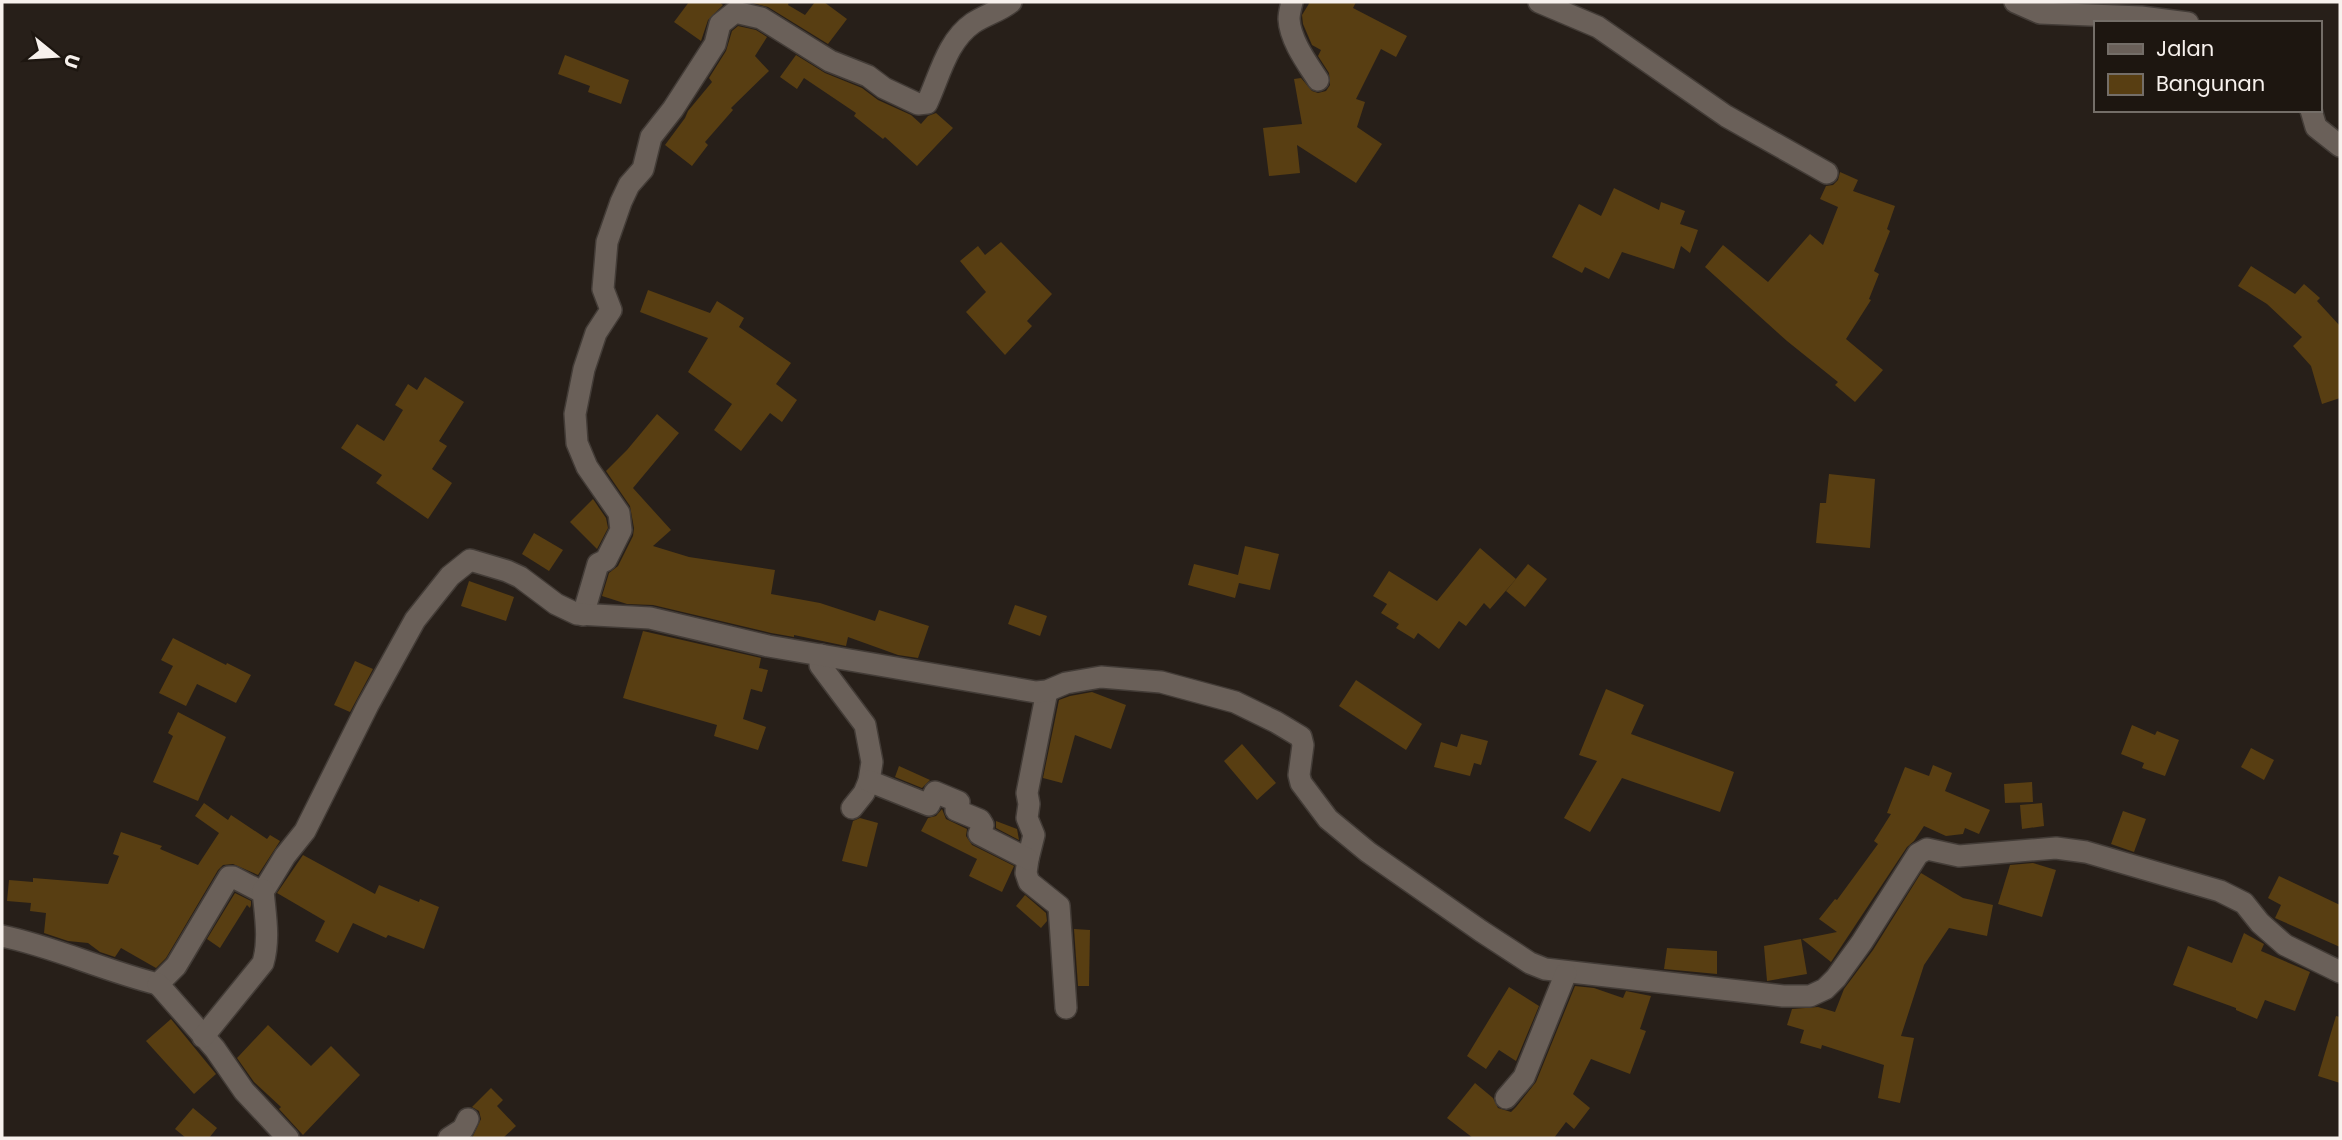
<svg xmlns="http://www.w3.org/2000/svg" width="2342" height="1140" font-family="Poppins,sans-serif">
  <style>
    .building { fill: #583e12 }
    .lines { fill: none; stroke-linecap: round; stroke-linejoin: round }
    .street-casing { stroke: #433c37; stroke-width: 24 }
    .street { stroke: #6a6059; stroke-width: 21 }
  </style>
  <rect width="100%" height="100%" fill="#271f19"/>
  <g class="building">
    <path d="M689 2H719L723 5 708 20 701 41 674 22Z"/>
    <path d="M749 2H789L788 5 805 15 815 2H824L847 19 828 44 768 7Z"/>
    <path d="M1310 2H1356L1353 8 1407 36 1396 57 1381 49 1356 99 1365 102 1357 127 1382 144 1356 183 1297 145 1300 173 1269 176 1263 128 1302 124 1294 79 1301 78 1312 91 1318 93 1326 91 1330 85 1329 73 1318 56 1321 50 1312 45 1303 24 1302 15Z"/>
    <path d="M738 26 756 30 767 37 755 56 769 71 731 108 733 110 705 142 708 145 692 166 665 145 685 118 688 111 712 82 709 78 726 51 732 31Z"/>
    <path d="M565 55 629 80 621 104 588 92 590 86 558 74Z"/>
    <path d="M796 55 825 73 862 88 878 100 911 115 921 124 928 116 936 113 953 128 917 166 885 137 883 139 854 116 856 113 804 78 797 89 780 77Z"/>
    <path d="M1840 172 1858 180 1853 191 1895 206 1887 229 1890 231 1874 271 1879 274 1869 299 1871 300 1846 339 1883 370 1855 402 1835 385 1838 382 1787 341 1705 267 1723 245 1768 282 1810 234 1823 245 1838 207 1820 199 1826 186 1833 185 1838 180Z"/>
    <path d="M1614 188 1659 210 1661 202 1685 211 1680 224 1698 230 1690 253 1681 246 1674 269 1622 252 1609 279 1585 267 1582 273 1552 257 1579 204 1601 216Z"/>
    <path d="M1001 242 1052 294 1027 321 1032 326 1005 355 966 312 986 292 960 261 978 246 985 255Z"/>
    <path d="M2251 266 2295 294 2304 284 2320 298 2317 301 2340 326V398L2322 404 2311 366 2293 346 2302 337 2267 304 2238 286Z"/>
    <path d="M648 290 710 313 717 301 744 318 739 327 791 363 776 384 797 400 782 422 770 413 741 451 714 430 732 404 688 372 708 338 640 312Z"/>
    <path d="M425 377 464 402 439 441 447 446 432 469 452 483 428 519 376 483 382 475 341 448 357 424 384 441 403 410 395 405 408 384 417 390Z"/>
    <path d="M657 414 679 433 633 488 671 530 653 546 689 557 775 570 771 594 820 603 875 621 879 610 929 626 918 658 898 655 848 637 846 646 794 635V637L771 633 653 605 627 604 602 596 609 573 618 566 633 536 634 528 630 506 606 471 627 450Z"/>
    <path d="M1829 474 1875 479 1870 548 1816 543 1820 503H1826Z"/>
    <path d="M593 499 606 518 608 528 597 549 570 522Z"/>
    <path d="M534 533 563 550 549 571 522 554Z"/>
    <path d="M1245 546 1279 554 1270 590 1239 583 1235 598 1188 585 1194 564 1238 575Z"/>
    <path d="M1480 548 1516 579 1490 609 1484 603 1466 626 1459 621 1439 649 1418 633 1414 639 1396 628 1399 624 1381 613 1387 604 1373 596 1389 571 1437 601Z"/>
    <path d="M1528 564 1547 579 1525 607 1506 591Z"/>
    <path d="M469 581 514 597 506 621 461 606Z"/>
    <path d="M1015 605 1047 616 1040 636 1008 624Z"/>
    <path d="M643 631 761 658 759 668 768 670 762 692 751 689 743 719 766 727 758 750 714 736 717 725 623 698Z"/>
    <path d="M173 638 226 665 227 663 251 675 236 703 197 684 186 706 159 693 173 666 161 660Z"/>
    <path d="M355 661 373 669 350 712 334 705Z"/>
    <path d="M1356 680 1422 724 1406 750 1339 706Z"/>
    <path d="M1606 689 1644 705 1631 734 1734 772 1720 812 1622 778 1590 832 1564 818 1597 761 1579 755Z"/>
    <path d="M1092 692 1126 705 1111 749 1075 735 1062 783 1043 778 1059 700 1070 696Z"/>
    <path d="M178 712 226 737 198 801 153 782 173 736 168 733Z"/>
    <path d="M2132 725 2155 735 2157 731 2179 740 2165 776 2142 768 2144 763 2121 754Z"/>
    <path d="M1461 734 1488 741 1481 765 1474 763 1470 776 1434 767 1441 742 1457 747Z"/>
    <path d="M1242 744 1276 783 1257 800 1224 761Z"/>
    <path d="M2251 748 2274 760 2264 780 2241 767Z"/>
    <path d="M1933 765 1952 773 1945 791 1990 810 1979 834 1965 828 1963 834 1946 836 1924 826 1914 841 1907 847 1831 962 1802 939 1837 932 1819 919 1835 899 1837 900 1878 844 1874 841 1891 814 1887 813 1905 767 1929 776Z"/>
    <path d="M899 766 930 780 922 788 895 777Z"/>
    <path d="M2032 782 2033 802 2005 803 2004 784Z"/>
    <path d="M204 803 228 820 231 815 267 839 270 835 280 841 258 875 233 864 223 865 218 870 166 958 156 968 121 948 115 957 100 952 88 943 68 941 44 933 46 913 30 911 31 903 7 901 9 880 33 882V878L108 884 119 856 113 854 121 832 162 846 160 849 198 865 219 833 195 816Z"/>
    <path d="M2042 803 2044 826 2022 829 2020 805Z"/>
    <path d="M942 809 946 819 967 829 966 836 972 845 1014 866 1002 892 969 876 977 859 921 831 928 818 936 816Z"/>
    <path d="M2123 811 2146 819 2134 852 2111 844Z"/>
    <path d="M860 818 878 823 867 867 842 861 853 821Z"/>
    <path d="M996 821 1017 829 1019 840 996 828Z"/>
    <path d="M303 855 375 894 379 885 419 902 420 899 439 907 424 949 388 935 386 938 353 923 338 953 315 941 325 921 277 893Z"/>
    <path d="M2033 863 2056 870 2042 917 1998 904 2010 865Z"/>
    <path d="M1921 873 1963 898 1993 905 1987 936 1949 928 1924 965 1901 1036 1914 1038 1900 1103 1878 1098 1884 1065 1822 1045 1821 1049 1800 1043 1804 1030 1787 1025 1792 1009 1818 1007 1835 1012 1844 989 1873 950Z"/>
    <path d="M2279 876 2340 905V947L2275 918 2281 905 2268 898Z"/>
    <path d="M235 893 251 901V905L250 908 247 905 220 948 207 939Z"/>
    <path d="M1025 895 1046 913 1047 921 1041 928 1016 906Z"/>
    <path d="M1074 929 1090 930 1089 986H1078Z"/>
    <path d="M2244 933 2264 944 2261 951 2310 972 2295 1011 2265 1000 2257 1019 2236 1010V1008L2173 985 2188 946 2232 963Z"/>
    <path d="M1801 939 1807 974 1767 981 1764 946Z"/>
    <path d="M1667 948 1717 951V974L1664 969Z"/>
    <path d="M1575 986 1594 988 1623 998 1626 991 1651 996 1640 1029 1646 1031 1630 1074 1591 1059 1573 1094 1590 1108 1574 1129 1566 1122 1554 1138H1473L1447 1118 1475 1083 1493 1098 1498 1108 1511 1112 1516 1107 1536 1082Z"/>
    <path d="M1509 987 1539 1006 1516 1061 1499 1050 1486 1069 1467 1056Z"/>
    <path d="M2336 1016 2340 1017V1083L2318 1076Z"/>
    <path d="M171 1019 216 1074 194 1094 146 1041Z"/>
    <path d="M268 1025 311 1066 331 1046 360 1075 303 1135 279 1109 281 1107 254 1082 237 1058Z"/>
    <path d="M491 1088 503 1100 497 1106 516 1126 503 1138H472L481 1119 479 1111 472 1107Z"/>
    <path d="M193 1108 217 1128 209 1138H186L175 1129Z"/>
  </g>
  <g class="lines">
    <defs>
      <g id="street">
        <path d="M1292 2C1291 7 1289 13 1289 19 1290 40 1307 63 1318 80"/>
        <path d="M1539 2 1598 27 1726 116 1827 173"/>
        <path d="M2015 2 2040 13 2141 17 2188 23"/>
        <path d="M2311 110 2316 127 2340 146"/>
        <path d="M583 615 598 564 606 560 621 530 619 513 587 467 577 443 575 414 584 369 596 333 611 310 603 289 607 242 621 202 629 185 643 169 651 137 673 109 715 44 720 24 735 12 761 18 830 61 868 76 884 88 918 104 927 103C940 75 947 41 973 23 985 15 1000 11 1011 2"/>
        <path d="M821 655 820 665 865 725 872 762 869 781 864 793 852 808"/>
        <path d="M1047 691 1027 793 1029 804 1027 818 1034 835 1028 859 1026 873 1029 882 1059 906 1066 1008"/>
        <path d="M869 781 929 805 935 792 959 802 956 810 980 820 983 825 979 834 1028 859"/>
        <path d="M2 936C55 947 105 971 158 984L176 966 229 877H233L258 890 266 887 285 856 305 831 368 705 415 620 450 576 470 560 507 571 520 577 556 604 577 614 650 618 768 646 1036 692 1047 691 1066 683 1101 677 1161 682 1235 702 1276 722 1301 737 1303 745 1299 775 1301 783 1328 819 1368 852 1481 931 1530 963 1545 969 1783 996H1810L1825 989 1836 978 1862 942 1918 854 1927 849 1959 856 2056 848 2086 852 2220 891 2244 903 2260 923 2285 945 2340 972"/>
        <path d="M158 984 215 1049 244 1091 288 1138"/>
        <path d="M203 1037 263 963C270 939 265 914 263 890"/>
        <path d="M1506 1098 1524 1077 1566 973"/>
        <path d="M449 1138 463 1129 468 1119"/>
      </g>
    </defs>
    <use href="#street" class="street-casing"/>
    <use href="#street" class="street"/>
  </g>
  <rect width="2342" height="1140" fill="none" stroke="#f7f1ed" stroke-width="7"/>
  <rect x="2094" y="21" width="228" height="91" fill="#1d1610" stroke="#746e68" stroke-width="2"/>
  <rect x="2108" y="44" width="35" height="10" fill="#6a6059" stroke="#746e68" stroke-width="2"/>
  <text x="2156" y="56" font-size="21" fill="#f7f1ed">Jalan</text>
  <rect x="2108" y="74" width="35" height="21" fill="#583e12" stroke="#746e68" stroke-width="2"/>
  <text x="2156" y="91" font-size="21" fill="#f7f1ed">Bangunan</text>
  <g transform="translate(56 56) rotate(108)" stroke="#1d1610" stroke-width="5" paint-order="stroke">
  <path d="M0-5L12 26L0 18L-12 26Z" fill="#f7f1ed"/>
  <text y="-10" font-size="19" font-weight="bold" text-anchor="middle" fill="#f7f1ed">U</text>
  </g>
</svg>
